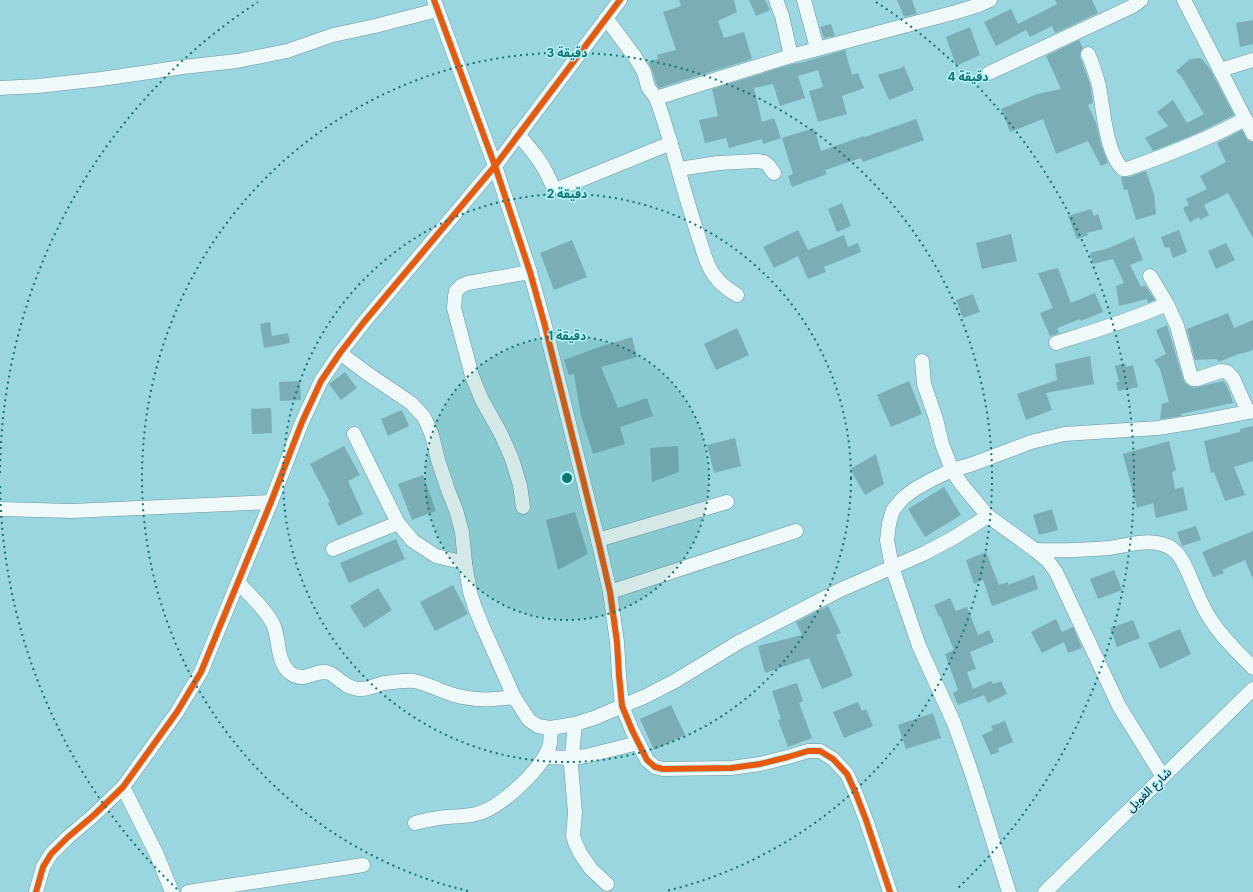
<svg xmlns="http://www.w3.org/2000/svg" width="1253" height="892" font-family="Inter,'Noto Sans Arabic',sans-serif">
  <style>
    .building { fill: #7badb5 }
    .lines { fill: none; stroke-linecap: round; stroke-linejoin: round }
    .minor-casing { stroke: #6a969d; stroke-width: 15 }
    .minor { stroke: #f0f9fa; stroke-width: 14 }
    .cycleway-casing { stroke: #b4f1fc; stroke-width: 8 }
    .cycleway { stroke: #e8590c; stroke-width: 6 }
    .ring { fill: none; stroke: #0f766e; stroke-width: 2; stroke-dasharray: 2 4 }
    .labels { text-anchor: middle; stroke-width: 3; stroke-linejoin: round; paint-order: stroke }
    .street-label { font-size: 12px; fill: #041c20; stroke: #b4f1fc }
    .centre { fill: #0f766e; stroke: #b4f1fc; stroke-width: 2 }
    .ring-label { font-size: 12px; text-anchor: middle; font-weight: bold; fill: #0f766e; stroke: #b4f1fc; stroke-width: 3; stroke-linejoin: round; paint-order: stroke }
  </style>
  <rect width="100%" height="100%" fill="#9ad6e0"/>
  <g class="building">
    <path d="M679 0H734L737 12 718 21 724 38 744 32 752 59 659 88 656 83 652 70 648 62 658 59 657 55 676 50 663 12 681 6Z"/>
    <path d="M749 0H765L770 10 756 16Z"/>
    <path d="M897 0H912L917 14 904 17Z"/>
    <path d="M1055 0H1092L1098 13 1055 33 1052 26 1030 37 1026 30 996 46 984 22 1011 9 1018 24 1057 4Z"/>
    <path d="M1253 20V44L1240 47 1236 23Z"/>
    <path d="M831 24 835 36 824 38 820 27Z"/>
    <path d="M970 27 980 55 956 66 946 37Z"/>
    <path d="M1079 40 1083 48 1080 53V57L1090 84 1093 103 1088 105 1096 123 1101 145 1108 163 1101 166 1088 141 1056 154 1043 119 1010 132 1001 109 1037 94 1061 89 1046 56Z"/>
    <path d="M845 50 852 75 858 73 864 88 842 96 847 114 818 122 809 91 823 87 818 70 798 76 805 98 780 106 773 84 754 88 762 122 774 118 781 138 763 144 762 139 729 148 726 138 705 143 699 120 718 116 712 89 793 64 799 63H800Z"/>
    <path d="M1201 58 1210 69 1234 115 1198 133 1153 151 1145 138 1168 126 1157 112 1173 100 1187 123 1204 114 1181 76 1176 71 1190 59Z"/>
    <path d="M904 66 914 90 889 100 878 75 897 69V70Z"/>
    <path d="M916 119 924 140 863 162 861 158 825 170 827 174 792 187 788 176 793 174 782 138 814 128 821 151 864 136 865 137Z"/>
    <path d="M1242 130 1248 141 1253 142V238L1228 193 1204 205 1209 215 1200 220 1199 217 1190 222 1183 208 1189 205 1186 199 1207 189 1200 176 1226 162 1217 143Z"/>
    <path d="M1146 171 1154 194 1156 214 1136 220 1127 189 1124 190 1121 177H1130Z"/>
    <path d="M842 203 851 226 837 232 828 209Z"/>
    <path d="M1091 209 1094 216 1098 214 1103 229 1087 233 1088 235 1077 239 1068 216Z"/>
    <path d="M798 230 808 250 844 235 848 247 858 243 861 252 824 267 826 272 808 279 798 256 774 268 763 247Z"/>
    <path d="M1179 230 1187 252 1173 258 1169 247 1165 248 1161 237Z"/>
    <path d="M1011 234 1017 261 982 269 976 243Z"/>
    <path d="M1134 237 1143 260 1130 265 1141 287 1145 285 1155 300 1148 303 1147 299 1119 306 1116 286 1124 283 1113 259 1093 264 1090 253 1109 248Z"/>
    <path d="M572 240 587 277 554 290 540 253Z"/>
    <path d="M1226 243 1235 260 1216 269 1208 251Z"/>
    <path d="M1058 268 1071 303 1095 293 1103 312 1081 321 1080 319 1057 328 1059 333 1050 336 1040 313 1053 308 1038 273Z"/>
    <path d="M973 294 980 312 963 318 956 300Z"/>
    <path d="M1228 313 1234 328 1253 320V350L1241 354V353L1218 362 1217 359 1195 360 1187 329Z"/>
    <path d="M270 322 272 336 288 333 290 343 264 348 260 324Z"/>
    <path d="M1167 325 1183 379 1185 383 1193 388 1224 381 1230 393 1233 403 1181 414 1182 416 1160 419 1162 404 1169 402 1160 369 1154 360 1166 354 1156 330Z"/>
    <path d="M737 328 749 355 716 370 704 344Z"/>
    <path d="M632 337 637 357 601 367 618 408 647 398 653 416 620 427 625 444 593 454 581 416 574 374 569 375 564 360 599 347Z"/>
    <path d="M1090 356 1094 384 1046 393 1052 410 1026 420 1017 394 1057 380 1055 364Z"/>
    <path d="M1125 363 1126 367 1133 365 1138 387 1118 391 1116 382H1119L1115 366Z"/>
    <path d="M345 372 357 388 341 400 329 384Z"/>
    <path d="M300 381 301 400 280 401 279 382Z"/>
    <path d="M909 381 922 414 891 427 877 395Z"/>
    <path d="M271 408 272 433 252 434 251 409Z"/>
    <path d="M402 410 409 426 388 436 381 419Z"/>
    <path d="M1253 426V461L1234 467 1245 495 1225 501 1214 472 1211 473 1204 441 1240 432V429Z"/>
    <path d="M735 438 741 466 714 473 707 445Z"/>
    <path d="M1169 441 1176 470 1172 472 1175 489 1183 487 1188 510 1156 518 1153 503 1137 508 1123 454Z"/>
    <path d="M344 446 360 475 348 481 363 514 338 526 328 503 330 502 310 464Z"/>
    <path d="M678 446 679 472 652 482 650 448Z"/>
    <path d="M876 454 884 484 865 495 850 469Z"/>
    <path d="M423 475 436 511 412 520 398 484Z"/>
    <path d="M944 487 961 515 925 537 908 509Z"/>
    <path d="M1052 509 1058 530 1039 535 1033 515Z"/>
    <path d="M575 512 588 554 558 570 546 520Z"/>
    <path d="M1196 526 1201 540 1182 546 1177 532Z"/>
    <path d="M1253 531V579L1245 560 1222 570 1224 573 1213 577 1202 552Z"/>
    <path d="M396 539 405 559 349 583 340 563Z"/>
    <path d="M986 552 999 585 1008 582V585L1034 575 1038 589 992 606 983 580 974 584 966 560Z"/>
    <path d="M1114 570 1122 590 1098 599 1090 579Z"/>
    <path d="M453 585 468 614 435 631 420 602Z"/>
    <path d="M378 588 392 610 364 628 350 606Z"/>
    <path d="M950 598 956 611 967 607 978 635 989 630 994 642 970 652 976 669 967 672 973 689 991 681 993 684 1001 681 1007 694 988 703 984 695 958 705 953 693 958 690 945 654 954 650 940 616 939 617 934 605Z"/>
    <path d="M828 606 841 633 836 635 853 676 822 689 809 658 765 673 758 646 802 635 796 622Z"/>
    <path d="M1056 619 1062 632 1073 627 1082 648 1068 653 1064 642 1042 653 1031 632Z"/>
    <path d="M1133 620 1140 638 1117 647 1110 628Z"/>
    <path d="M1180 629 1191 654 1160 669 1148 643Z"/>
    <path d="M797 683 803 701 799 703 812 738 788 747 778 720 781 719 772 691Z"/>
    <path d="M858 702 862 711 866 709 873 726 844 738 833 712Z"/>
    <path d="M671 705 685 735 654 750 640 719Z"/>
    <path d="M933 713 941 738 906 749 898 725Z"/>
    <path d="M1005 721 1013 742 998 748 999 752 991 755 982 735 993 730 991 726Z"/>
  </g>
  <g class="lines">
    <defs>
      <g id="minor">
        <path d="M434 0 495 166 530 272 545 326 598 540 610 592 617 642 619 675 622 706 632 730 647 760 655 767 663 769 731 768 760 764 788 757 808 751H820L833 759 847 774 856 794 866 820 890 892"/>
        <path d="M776 0 782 16 791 56"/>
        <path d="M804 0 817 48"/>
        <path d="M1184 0 1253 134"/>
        <path d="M606 18 635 57 644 72 648 87 656 98 791 56 956 12 979 5 990 0"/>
        <path d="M1088 54C1093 65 1096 75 1099 86 1103 107 1106 155 1123 169H1127C1167 155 1207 140 1245 119"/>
        <path d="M1220 70 1253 60"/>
        <path d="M989 73 1116 14 1133 6 1141 0"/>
        <path d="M0 88 38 86 101 79 183 67 237 61 287 51 333 35 375 26 437 10"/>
        <path d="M656 98C662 113 666 128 671 144 680 175 688 205 698 235 703 249 705 263 714 275 720 284 727 289 737 295"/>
        <path d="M518 134C529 147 540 159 547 174 550 179 551 187 558 189L671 143"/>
        <path d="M679 169 718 163 757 161 764 162 768 165 774 173"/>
        <path d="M1150 276 1167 304 1177 326 1191 377 1193 379H1197L1221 371 1227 372 1233 378 1248 412"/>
        <path d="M1056 343C1094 331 1131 320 1167 304"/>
        <path d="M340 353 368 374 411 403 424 417 432 435 438 460 448 490 456 510 462 532 465 563 470 592 475 608 482 625 514 697 529 720 538 726 550 728 575 724 594 718 646 696 675 681 739 642 840 590 925 553 955 537 988 516"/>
        <path d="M922 361 924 384 936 419 942 444 952 470 962 485 988 516 1035 550 1048 561 1056 572 1119 706 1163 777"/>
        <path d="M354 434 398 523 413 541 436 556 465 563"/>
        <path d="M523 507 520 485 512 459 501 434 482 400 472 376 454 308 455 296 456 291 461 286 468 283 530 272"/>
        <path d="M0 509 71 511 271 502"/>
        <path d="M598 540 727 502"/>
        <path d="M333 549 398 523"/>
        <path d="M1035 550C1060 551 1084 550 1109 548 1124 546 1142 540 1157 543 1164 544 1171 547 1176 552 1183 559 1187 570 1191 579 1197 593 1202 607 1211 620 1222 638 1239 653 1253 668"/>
        <path d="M238 582C249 595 265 608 273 624 280 639 276 660 289 672 304 685 315 668 329 673 334 674 339 681 344 683 347 686 353 688 358 689 367 690 375 685 384 683 392 682 407 680 414 681 428 684 441 691 454 695 476 701 492 700 514 697"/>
        <path d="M610 592 796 531"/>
        <path d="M575 724 571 765 575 813 573 836 575 842 580 853 591 869 607 884"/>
        <path d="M544 757 572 758 586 756 638 743"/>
        <path d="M123 787 157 855 172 892"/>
        <path d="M415 823C423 821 431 819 439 818 452 816 464 817 476 814 499 809 537 773 547 752 551 745 551 736 550 728"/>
        <path d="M36 892 43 867 51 854 67 838 94 815 123 787 177 712 201 672 271 502 302 422 321 381 340 353 364 322 495 166 620 0"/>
        <path d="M188 892 363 865"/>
        <path d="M1009 892 972 774 954 723 919 646 892 567 887 540 889 524 893 510 903 498 915 489 931 480 952 470 970 465 1031 442 1064 434 1158 428 1201 421 1253 411"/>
        <path d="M1045 892 1253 689"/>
      </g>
    </defs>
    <use href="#minor" class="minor-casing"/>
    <use href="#minor" class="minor"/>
    <defs>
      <g id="cycleway">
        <path d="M434 0 495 166 530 272 545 326 598 540 610 592 617 642 619 675 622 706 632 730 647 760 655 767 663 769 731 768 760 764 788 757 808 751H820L833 759 847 774 856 794 866 820 890 892"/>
        <path d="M36 892 43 867 51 854 67 838 94 815 123 787 177 712 201 672 271 502 302 422 321 381 340 353 364 322 495 166 620 0"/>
      </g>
    </defs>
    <use href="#cycleway" class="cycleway-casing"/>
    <use href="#cycleway" class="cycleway"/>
  </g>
  <circle cx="567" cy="478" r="142" fill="#0f766e" fill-opacity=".12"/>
  <g class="ring">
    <circle cx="567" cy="478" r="142"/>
    <circle cx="567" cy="478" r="284"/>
    <path d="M468 891A425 425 0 1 1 666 891"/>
    <path d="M177 889A567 567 0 0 1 0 483M0 473A567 567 0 0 1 258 2M876 2A567 567 0 0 1 957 889"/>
  </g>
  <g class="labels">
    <g class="street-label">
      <text transform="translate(1149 790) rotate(-44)" y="4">شارع الغويل</text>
    </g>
  </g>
  <circle cx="567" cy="478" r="6" class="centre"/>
  <g class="ring-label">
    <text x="567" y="57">3 دقيقة</text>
    <text x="968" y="81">4 دقيقة</text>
    <text x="567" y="198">2 دقيقة</text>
    <text x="567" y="340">1 دقيقة</text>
  </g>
</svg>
